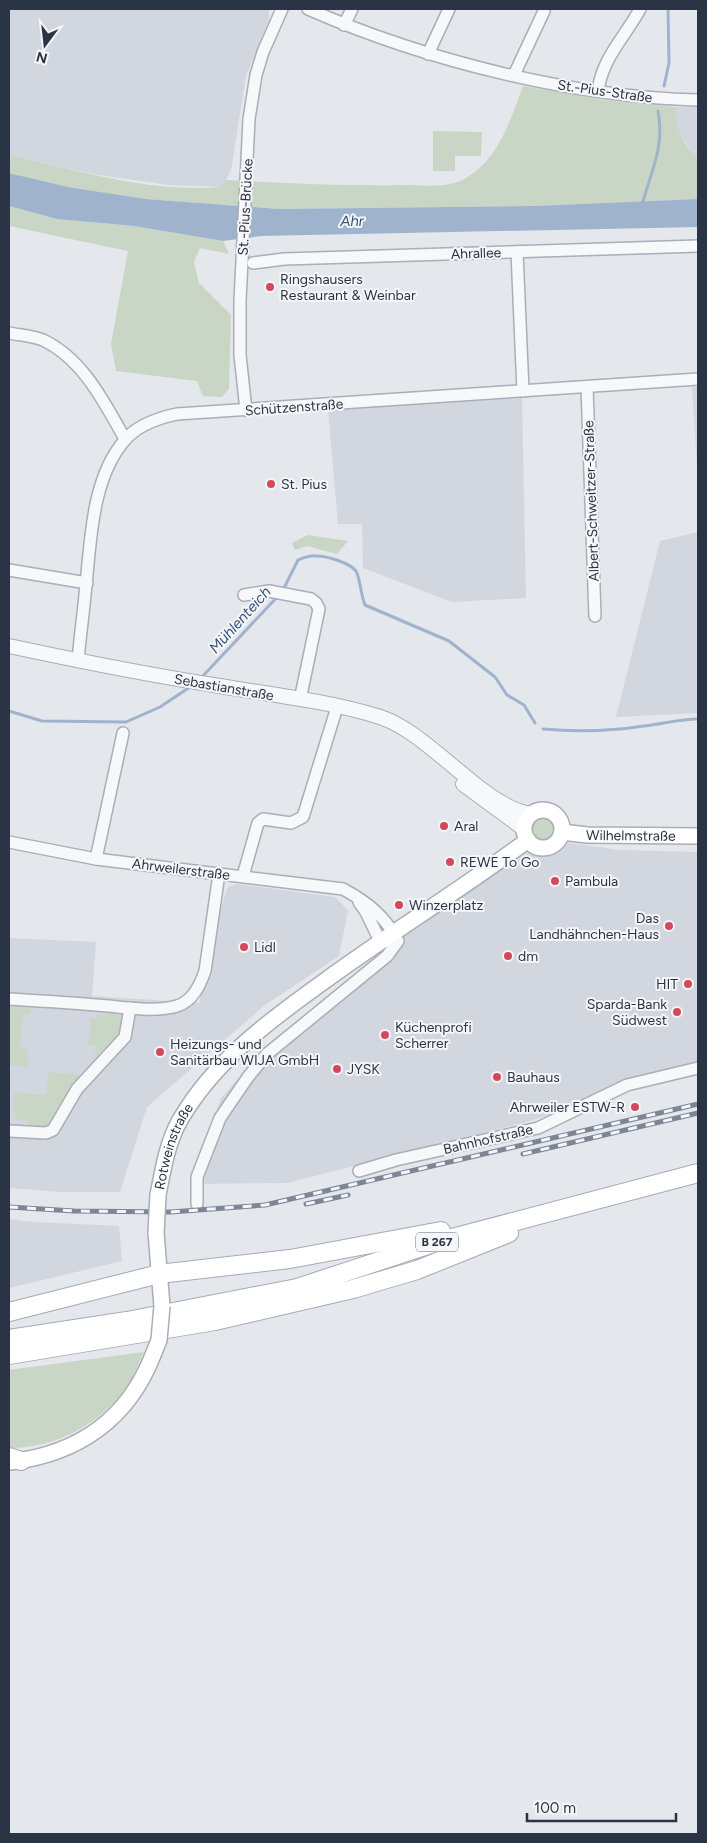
<svg xmlns="http://www.w3.org/2000/svg" width="707" height="1843" font-family="Figtree,sans-serif">
  <style>
    .built { fill: #d2d6de }
    .green { fill: #c9d6c5 }
    .water { fill: #9fb4cc }
    .lines { fill: none; stroke-linecap: round; stroke-linejoin: round }
    .stream { stroke: #9fb4cc; stroke-width: 3 }
    .minor-casing { stroke: #a9aeb7; stroke-width: 14 }
    .tertiary-casing { stroke: #a9aeb7; stroke-width: 16 }
    .secondary-casing { stroke: #a9aeb7; stroke-width: 18 }
    .primary-casing { stroke: #a3abb8; stroke-width: 20 }
    .minor { stroke: #f7f8fa; stroke-width: 11 }
    .tertiary { stroke: #f7f8fa; stroke-width: 14 }
    .secondary { stroke: #fff; stroke-width: 15 }
    .primary { stroke: #fff; stroke-width: 18 }
    .rail-casing { stroke: #7d8696; stroke-width: 5 }
    .rail { stroke: #f4f6f9; stroke-width: 3; stroke-dasharray: 9; stroke-linecap: butt }
    .secondary-bridge-casing { stroke: #a9aeb7; stroke-width: 18; stroke-linecap: butt }
    .secondary-bridge { stroke: #fff; stroke-width: 15 }
    .poi-dot { fill: #d1495b; stroke: #f4f6f9; stroke-width: 2 }
    .labels { text-anchor: middle; stroke-width: 4; stroke-linejoin: round; paint-order: stroke }
    .shield { fill: #f4f6f9; stroke: #676e7b; stroke-width: 1 }
    .shield-label { font-size: 12px; font-weight: bold; fill: #2b3445 }
    .street-label { font-size: 14px; fill: #2b3445; stroke: #f4f6f9 }
    .poi-label { font-size: 14px; fill: #2b3445; stroke: #f4f6f9; text-anchor: start }
    .water-label { font-size: 15px; font-style: italic; fill: #34527a; stroke: #f4f6f9 }
  </style>
  <rect width="100%" height="100%" fill="#e4e7ec"/>
  <g class="built">
    <path d="M9 9H269V20L246 76 231 170 226 180 220 187 168 185 92 174 9 155Z"/>
    <path d="M676 107H698V158L691 151 679 133 675 121Z"/>
    <path d="M692 387H698V483Z"/>
    <path d="M522 398 526 598 452 602 363 568 362 524H338L328 410Z"/>
    <path d="M698 532V713L616 717 660 541Z"/>
    <path d="M569 843 620 850 698 852V1062L608 1087 572 1107 523 1123 287 1183 192 1184 221 1098 272 1041 418 924 527 853Z"/>
    <path d="M236 884 335 897 348 910 339 956 265 1005 147 1107 120 1192H60L9 1188V938L96 942 92 996 199 1003 224 897 228 887Z"/>
    <path d="M9 1219 33 1222 119 1226 122 1261 9 1288Z"/>
  </g>
  <g class="green">
    <path d="M523 86 604 100 676 107C675 128 682 144 698 158V199L534 206 279 209 146 199 68 187 9 173V155C77 170 149 193 220 187L226 180C285 183 343 186 402 185 422 185 447 189 466 178 498 160 511 119 523 86Z"/>
    <path d="M433 131 482 132 481 156H455V171H433Z"/>
    <path d="M9 206 57 219 134 226 223 241 229 254 200 248 194 262 199 283 231 315 229 389 222 397 203 396 197 381 116 371 111 344 128 251 9 226Z"/>
    <path d="M308 535 348 541 337 554 307 546 295 550 292 543Z"/>
    <circle cx="544" cy="829" r="15"/>
    <path d="M9 1003 31 1005 30 1014H23L20 1049 28 1050 27 1067 9 1065Z"/>
    <path d="M106 1010 119 1016 122 1027 115 1041 95 1057 96 1046 88 1045 91 1018 97 1019 98 1015 106 1016Z"/>
    <path d="M49 1072 81 1075 52 1123 47 1127 28 1128V1121L15 1120 16 1112H12L14 1093 46 1095Z"/>
    <path d="M144 1352C138 1364 133 1380 125 1390 96 1426 55 1448 9 1448V1370Z"/>
  </g>
  <path class="water" d="M9 173 68 187 146 199 279 209 534 206 698 199V227L261 236 223 241 134 226 57 219 9 206Z"/>
  <g class="lines">
    <g class="stream">
      <path d="M664 86 669 63 668 9"/>
      <path d="M642 205C651 171 665 147 658 111"/>
      <path d="M283 590 298 560C303 558 310 555 317 556 327 556 350 563 356 571 360 578 361 596 365 605L449 641 495 677 507 695 524 705 535 723"/>
      <path d="M201 678 279 595"/>
      <path d="M9 711 42 721 126 722 160 707 193 685"/>
      <path d="M543 729C577 732 611 731 644 726 663 724 679 719 698 719"/>
    </g>
    <defs>
      <g id="minor">
        <path d="M308 9C425 60 570 97 698 100"/>
        <path d="M344 25 352 9"/>
        <path d="M428 54 449 9"/>
        <path d="M514 75 544 11"/>
        <path d="M598 91C602 58 625 37 640 9"/>
        <path d="M517 252 523 391"/>
        <path d="M253 263 284 259 698 246"/>
        <path d="M9 333C19 335 33 336 43 340 83 359 104 402 125 439"/>
        <path d="M587 387 595 616"/>
        <path d="M246 410 240 355V301L249 119 256 75 263 52 282 9"/>
        <path d="M9 570 87 583"/>
        <path d="M244 595 269 591 311 599 316 603 319 609 300 700"/>
        <path d="M78 661C80 635 84 610 86 584 91 538 92 479 124 441 137 425 158 418 177 414L698 379"/>
        <path d="M9 842 96 859 343 889C367 902 385 916 398 941L387 956 267 1054 248 1077 220 1118 197 1177V1204"/>
        <path d="M96 859 123 733"/>
        <path d="M243 876 258 823 263 819 291 823 303 817 337 707"/>
        <path d="M359 902 366 912 380 941"/>
        <path d="M9 999C42 1001 75 1003 108 1006 130 1008 157 1012 177 1006 193 1001 200 985 205 971L219 874"/>
        <path d="M9 1131 46 1133 53 1130 77 1089 125 1037 130 1008"/>
        <path d="M359 1171 396 1160 538 1128 627 1085 698 1068"/>
      </g>
      <g id="tertiary">
        <path d="M9 646C79 661 149 675 220 686 273 695 329 701 380 717 430 733 483 807 531 814"/>
        <path d="M463 784 524 829"/>
      </g>
      <g id="secondary">
        <circle cx="543" cy="829" r="19"/>
        <path id="s1" d="M562 832 587 835 698 836"/>
        <path id="s2" d="M158 1195C163 1170 167 1143 180 1120 215 1060 270 1020 326 980 392 932 462 889 528 840"/>
        <path d="M156 1233 162 1306"/>
        <path d="M10 1462C78 1454 128 1419 153 1355"/>
      </g>
      <g id="primary">
        <path d="M9 1312 159 1274 290 1259 441 1231"/>
        <path d="M9 1339 127 1321 297 1288 437 1242 698 1173"/>
        <path d="M9 1355 215 1321 353 1289 417 1270 509 1233"/>
        <path d="M9 1457 21 1461"/>
      </g>
    </defs>
    <use href="#minor" class="minor-casing"/>
    <use href="#tertiary" class="tertiary-casing"/>
    <use href="#secondary" class="secondary-casing"/>
    <use href="#primary" class="primary-casing"/>
    <use href="#minor" class="minor"/>
    <use href="#tertiary" class="tertiary"/>
    <use href="#secondary" class="secondary"/>
    <use href="#primary" class="primary"/>
    <defs>
      <g id="rail">
        <path d="M523 1154 698 1113"/>
        <path d="M306 1204 348 1195"/>
        <path d="M9 1207 74 1211 171 1212 265 1205 698 1104"/>
      </g>
    </defs>
    <use href="#rail" class="rail-casing"/>
    <use href="#rail" class="rail"/>
    <defs>
      <g id="secondary-bridge">
        <path d="M156 1233 158 1195"/>
        <path d="M153 1355 159 1340 162 1306"/>
      </g>
    </defs>
    <use href="#secondary-bridge" class="secondary-bridge-casing"/>
    <use href="#secondary-bridge" class="secondary-bridge"/>
  </g>
  <g class="poi-dot">
    <circle cx="270" cy="287" r="5"/>
    <circle cx="271" cy="484" r="5"/>
    <circle cx="444" cy="826" r="5"/>
    <circle cx="450" cy="862" r="5"/>
    <circle cx="555" cy="881" r="5"/>
    <circle cx="399" cy="905" r="5"/>
    <circle cx="669" cy="926" r="5"/>
    <circle cx="244" cy="947" r="5"/>
    <circle cx="508" cy="956" r="5"/>
    <circle cx="688" cy="984" r="5"/>
    <circle cx="677" cy="1012" r="5"/>
    <circle cx="385" cy="1035" r="5"/>
    <circle cx="160" cy="1052" r="5"/>
    <circle cx="337" cy="1069" r="5"/>
    <circle cx="497" cy="1077" r="5"/>
    <circle cx="635" cy="1107" r="5"/>
  </g>
  <g class="labels">
    <rect class="shield" x="416" y="1232.5" width="42" height="19" rx="4"/>
    <g class="shield-label">
      <text x="437" y="1246">B 267</text>
    </g>
    <g class="street-label">
      <text transform="translate(605 91) rotate(8)" y="5">St.-Pius-Straße</text>
      <text transform="translate(245 207) rotate(-87)" y="5">St.-Pius-Brücke</text>
      <text transform="translate(476 253) rotate(-2)" y="5">Ahrallee</text>
      <text transform="translate(294 407) rotate(-4)" y="5">Schützenstraße</text>
      <text transform="translate(591 501) rotate(-92)" y="5">Albert-Schweitzer-Straße</text>
      <text transform="translate(224 687) rotate(10)" y="5">Sebastianstraße</text>
      <text dy="5" stroke="none"><textPath href="#s1" startOffset="69">Wilhelmstraße</textPath></text>
      <text transform="translate(181 869) rotate(7)" y="5">Ahrweilerstraße</text>
      <text transform="translate(488 1139) rotate(-13)" y="5">Bahnhofstraße</text>
      <text dy="5" stroke="none"><textPath href="#s2" startOffset="51">Rotweinstraße</textPath></text>
    </g>
    <g class="poi-label">
      <text x="280" y="284">Ringshausers<tspan x="280" dy="16">Restaurant &amp; Weinbar</tspan></text>
      <text x="281" y="489">St. Pius</text>
      <text x="454" y="831">Aral</text>
      <text x="460" y="867">REWE To Go</text>
      <text x="565" y="886">Pambula</text>
      <text x="409" y="910">Winzerplatz</text>
      <text x="659" y="923" text-anchor="end">Das<tspan x="659" dy="16">Landhähnchen-Haus</tspan></text>
      <text x="254" y="952">Lidl</text>
      <text x="518" y="961">dm</text>
      <text x="678" y="989" text-anchor="end">HIT</text>
      <text x="667" y="1009" text-anchor="end">Sparda-Bank<tspan x="667" dy="16">Südwest</tspan></text>
      <text x="395" y="1032">Küchenprofi<tspan x="395" dy="16">Scherrer</tspan></text>
      <text x="170" y="1049">Heizungs- und<tspan x="170" dy="16">Sanitärbau WIJA GmbH</tspan></text>
      <text x="347" y="1074">JYSK</text>
      <text x="507" y="1082">Bauhaus</text>
      <text x="625" y="1112" text-anchor="end">Ahrweiler ESTW-R</text>
    </g>
    <g class="water-label">
      <text transform="translate(352 221) rotate(-1)" y="5">Ahr</text>
      <text transform="translate(240 620) rotate(-48)" y="5">Mühlenteich</text>
    </g>
  </g>
  <rect width="707" height="1843" fill="none" stroke="#2b3445" stroke-width="20"/>
  <g transform="translate(45 45) rotate(195)" stroke="#f4f6f9" stroke-width="4" paint-order="stroke">
  <path d="M0-4L9 19L0 12L-9 19Z" fill="#2b3445"/>
  <text y="-8" font-size="14" font-weight="bold" text-anchor="middle" fill="#2b3445">N</text>
  </g>
  <path d="M527 1813v8h149v-8" fill="none" stroke="#2b3445" stroke-width="2.5"/>
  <text x="534" y="1813" font-size="15" fill="#2b3445" stroke="#f4f6f9" stroke-width="4" paint-order="stroke">100 m</text>
</svg>
